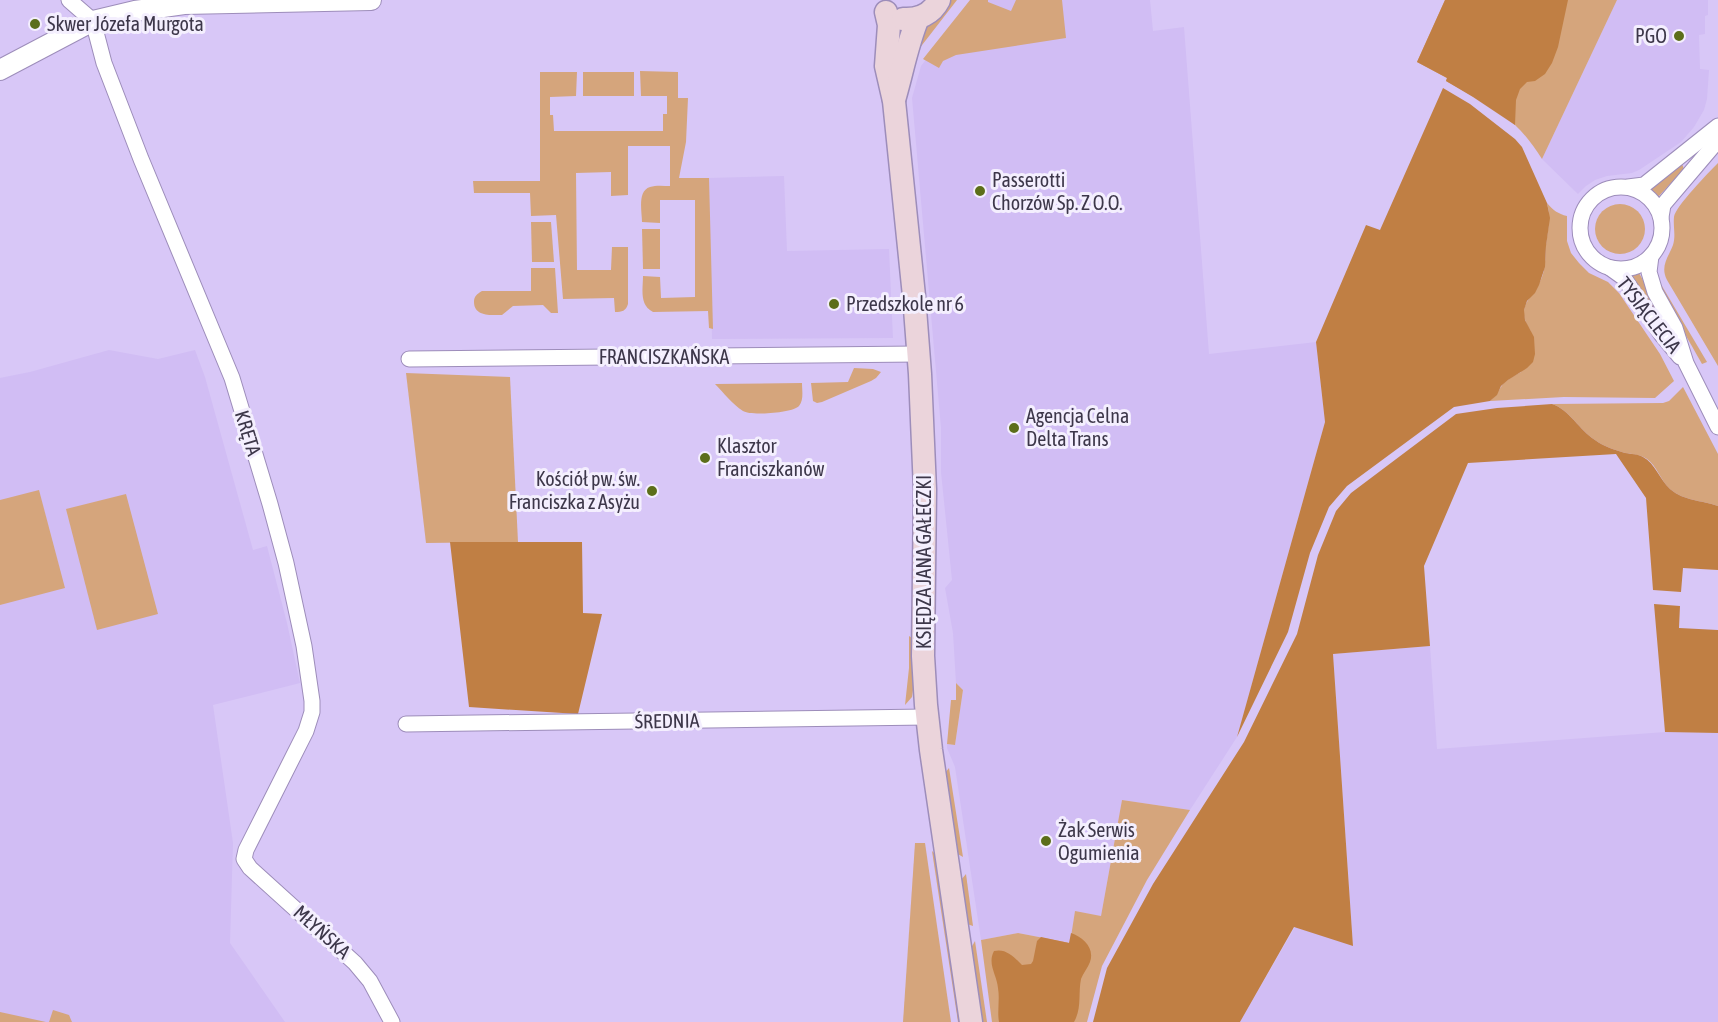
<svg xmlns="http://www.w3.org/2000/svg" width="1718" height="1022" font-family="'Asap Condensed',sans-serif">
  <style>
    .built { fill: #d1bdf4 }
    .green { fill: #d5a57c }
    .forest { fill: #c07f44 }
    .lines { fill: none; stroke-linecap: round; stroke-linejoin: round }
    .minor-casing { stroke: #9d8dba; stroke-width: 17 }
    .tertiary-casing { stroke: #9d8dba; stroke-width: 22 }
    .secondary-casing { stroke: #9d8dba; stroke-width: 25 }
    .minor { stroke: #fff; stroke-width: 15 }
    .tertiary { stroke: #fff; stroke-width: 20 }
    .secondary { stroke: #ebd4db; stroke-width: 22 }
    .poi-dot { fill: #5c6e1a; stroke: #f4effe; stroke-width: 2 }
    .labels { text-anchor: middle; stroke-width: 6; stroke-linejoin: round; paint-order: stroke }
    .poi-label { font-size: 20px; fill: #3d374a; stroke: #f4effe; text-anchor: start }
    .street-label { font-size: 20px; fill: #3d374a; stroke: #f4effe }
  </style>
  <rect width="100%" height="100%" fill="#d8c7f7"/>
  <g class="built">
    <path d="M971 0H1150L1153 31 1184 27 1209 354 1316 342 1325 422 1237 737 1190 810 1122 800 1101 916 1075 912 1070 943 1018 933 981 940 955 767 947 748V744L955 745 963 690 956 683 953 633 945 588 952 580 941 472V428L912 98 921 66Z"/>
    <path d="M1617 0H1708V15L1705 16V34L1699 35 1700 69 1709 70 1707 99 1704 110 1694 127 1681 142 1639 170 1632 173 1607 176 1595 180 1586 186 1578 194 1542 159Z"/>
    <path d="M784 176 787 251 889 249 893 338 712 339 708 178Z"/>
    <path d="M109 350 158 359 195 350 205 377 253 550 267 546 287 623 300 683 213 705 233 843 230 943 285 1022H0V378L30 372Z"/>
    <path d="M1430 646 1437 749 1665 732 1718 733V1022H1240L1295 927 1353 945 1333 654Z"/>
  </g>
  <g class="green">
    <path d="M950 0H957L919 49 925 28 940 15Z"/>
    <path d="M970 0H988V2L1011 11 1016 0H1062L1066 38 956 55 943 61 939 68 923 59Z"/>
    <path d="M1445 0H1617L1542 159C1534 147 1526 135 1515 125 1495 108 1469 94 1446 81L1447 78 1417 62Z"/>
    <path d="M640 71 678 72V98H688L686 142 679 178H709L713 329 709 328 708 311 653 312C639 305 643 289 643 276L660 277 661 298 695 297V200H660V223L642 222C642 212 637 191 650 187 656 185 664 186 670 186V146H628V195L611 196V172L576 173 577 270H611L612 247H628V304C626 311 622 312 615 312L614 298 563 299 556 215 531 216 530 193H474L473 181H540V72H577L576 96 550 97V115H553L554 131H663V114H667V96H641Z"/>
    <rect x="583" y="72" width="51" height="24"/>
    <path d="M1718 163V366L1667 280C1660 266 1668 258 1673 245 1676 235 1673 227 1674 217 1675 207 1709 172 1718 163Z"/>
    <path d="M1679 164H1682L1684 169 1658 197 1650 190Z"/>
    <path d="M1547 203C1553 210 1558 214 1567 216V241L1571 253 1579 263 1589 273 1608 282 1619 293 1660 354 1674 381 1655 398 1564 397 1490 401C1496 396 1498 391 1503 384 1508 379 1515 375 1521 372L1531 332C1527 325 1523 318 1524 310 1525 301 1538 288 1542 277 1546 267 1545 255 1546 245 1548 229 1551 218 1547 203Z"/>
    <circle cx="1620" cy="229" r="25"/>
    <path d="M531 222H551L554 262H532Z"/>
    <path d="M642 229H660V269H643Z"/>
    <path d="M531 268H555L558 313H551L543 305 513 306 502 315C492 315 474 317 474 302 474 296 477 294 482 291H531Z"/>
    <path d="M1639 273 1659 309 1656 313 1653 312 1631 276Z"/>
    <path d="M1656 276 1707 362 1702 364 1664 297Z"/>
    <path d="M854 368 873 369 881 372 876 378 871 381 822 402 817 403 813 401 811 383 848 382Z"/>
    <path d="M406 373 510 377 518 542 426 543Z"/>
    <path d="M802 383C802 390 804 400 799 406 793 413 750 416 743 411 732 404 724 393 715 384Z"/>
    <path d="M1683 387 1718 454V506C1701 500 1684 501 1670 489 1661 481 1657 466 1647 459 1642 455 1632 454 1625 453 1615 450 1603 446 1595 440 1579 430 1570 410 1552 404L1663 403 1669 401Z"/>
    <path d="M39 490 65 588 0 605V500Z"/>
    <path d="M126 494 158 614 97 630 66 509Z"/>
    <path d="M909 636 912 638 913 690 912 697 905 705 909 668Z"/>
    <path d="M956 683 963 690 955 745 947 744 951 700H956Z"/>
    <path d="M949 768 963 857 956 853 945 773Z"/>
    <path d="M1122 800 1190 810 1147 880 1102 966 1087 1022H992L981 940 1018 933 1070 943 1075 911 1101 916Z"/>
    <path d="M915 843H925L951 1022H903Z"/>
    <path d="M932 851 937 856 961 1022H958Z"/>
    <path d="M966 874 973 926 967 924 961 880Z"/>
    <path d="M975 941 987 1022H982L971 948Z"/>
    <path d="M53 1010 69 1015 72 1022H49Z"/>
    <path d="M0 1012 46 1022H0Z"/>
  </g>
  <g class="forest">
    <path d="M1445 0H1568L1558 47 1552 63 1545 74 1535 81 1527 82 1520 89 1516 100 1515 125 1473 97 1446 81 1447 78 1417 62Z"/>
    <path d="M1443 88 1470 104 1515 139 1522 147 1547 203 1550 218 1546 246 1545 267 1539 285 1535 293 1527 301 1524 310 1525 320 1534 337 1535 354 1533 362 1527 368 1508 380 1501 386 1497 395 1490 401 1454 407 1347 486 1329 507 1310 553 1288 632 1237 737 1325 422 1316 342 1366 225 1380 230Z"/>
    <path d="M1552 404C1570 410 1579 430 1595 440 1603 446 1615 450 1625 453 1631 454 1638 454 1643 457 1655 463 1660 480 1670 489 1684 501 1701 500 1718 506V570L1683 568 1681 592 1653 590 1646 498 1616 454 1468 463 1424 566 1430 646 1333 654 1353 946 1294 927 1240 1022H1093L1107 968 1153 884 1244 742 1297 634 1318 555 1336 511 1351 493 1456 414 1497 408Z"/>
    <path d="M450 542H582L583 613 602 614 578 714 469 707Z"/>
    <path d="M1654 604 1680 606 1679 628 1718 630V733L1665 732Z"/>
    <path d="M1071 933C1083 937 1095 948 1090 962 1088 968 1083 973 1081 979 1078 994 1082 1008 1074 1022H999C997 1011 1000 1000 998 988 997 975 987 964 994 951 1006 948 1014 957 1022 965L1031 964 1033 961 1037 941 1041 937 1069 943Z"/>
  </g>
  <g class="lines">
    <defs>
      <g id="minor">
        <path d="M69 0 93 21 104 63 141 159 232 378 270 504 286 563 304 646 312 701V712L306 731 246 850 244 859 250 868 355 963 370 981 392 1022"/>
        <circle cx="1621" cy="228" r="41"/>
        <path d="M1628 187 1644 185 1718 126"/>
        <path d="M1661 217 1663 205 1714 145 1718 137"/>
        <path d="M1651 256 1649 272 1655 292 1675 328 1686 363 1718 427"/>
        <path d="M1610 268 1624 278 1661 334 1680 357"/>
        <path d="M409 359 919 354"/>
        <path d="M406 724 927 717"/>
      </g>
      <path id="tertiary" d="M0 70 93 21 135 11 184 4 371 0"/>
      <g id="secondary">
        <path d="M886 12 889 25 886 66 894 101 914 296 920 374 925 490 923 656 926 705 931 750 971 1022"/>
        <path d="M903 19C918 20 932 14 939 0"/>
        <path d="M894 100C902 73 907 44 918 18"/>
      </g>
    </defs>
    <use href="#minor" class="minor-casing"/>
    <use href="#tertiary" class="tertiary-casing"/>
    <use href="#secondary" class="secondary-casing"/>
    <use href="#minor" class="minor"/>
    <use href="#tertiary" class="tertiary"/>
    <use href="#secondary" class="secondary"/>
  </g>
  <g class="poi-dot">
    <circle cx="35" cy="24" r="6"/>
    <circle cx="1679" cy="36" r="6"/>
    <circle cx="980" cy="191" r="6"/>
    <circle cx="834" cy="304" r="6"/>
    <circle cx="1014" cy="428" r="6"/>
    <circle cx="705" cy="458" r="6"/>
    <circle cx="652" cy="491" r="6"/>
    <circle cx="1046" cy="841" r="6"/>
  </g>
  <g class="labels">
    <g class="poi-label">
      <text x="47" y="31">Skwer Józefa Murgota</text>
      <text x="1667" y="43" text-anchor="end">PGO</text>
      <text x="992" y="187">Passerotti<tspan x="992" dy="23">Chorzów Sp. Z O.O.</tspan></text>
      <text x="846" y="311">Przedszkole nr 6</text>
      <text x="1026" y="423">Agencja Celna<tspan x="1026" dy="23">Delta Trans</tspan></text>
      <text x="717" y="453">Klasztor<tspan x="717" dy="23">Franciszkanów</tspan></text>
      <text x="640" y="486" text-anchor="end">Kościół pw. św.<tspan x="640" dy="23">Franciszka z Asyżu</tspan></text>
      <text x="1058" y="837">Żak Serwis<tspan x="1058" dy="23">Ogumienia</tspan></text>
    </g>
    <g class="street-label">
      <text transform="translate(1649 315) rotate(52)" y="7">TYSIĄCLECIA</text>
      <text x="664" y="364">FRANCISZKAŃSKA</text>
      <text transform="translate(248 433) rotate(73)" y="7">KRĘTA</text>
      <text transform="translate(924 562) rotate(-90)" y="7">KSIĘDZA JANA GAŁECZKI</text>
      <text transform="translate(667 721) rotate(-1)" y="7">ŚREDNIA</text>
      <text transform="translate(322 932) rotate(42)" y="7">MŁYŃSKA</text>
    </g>
  </g>
</svg>
